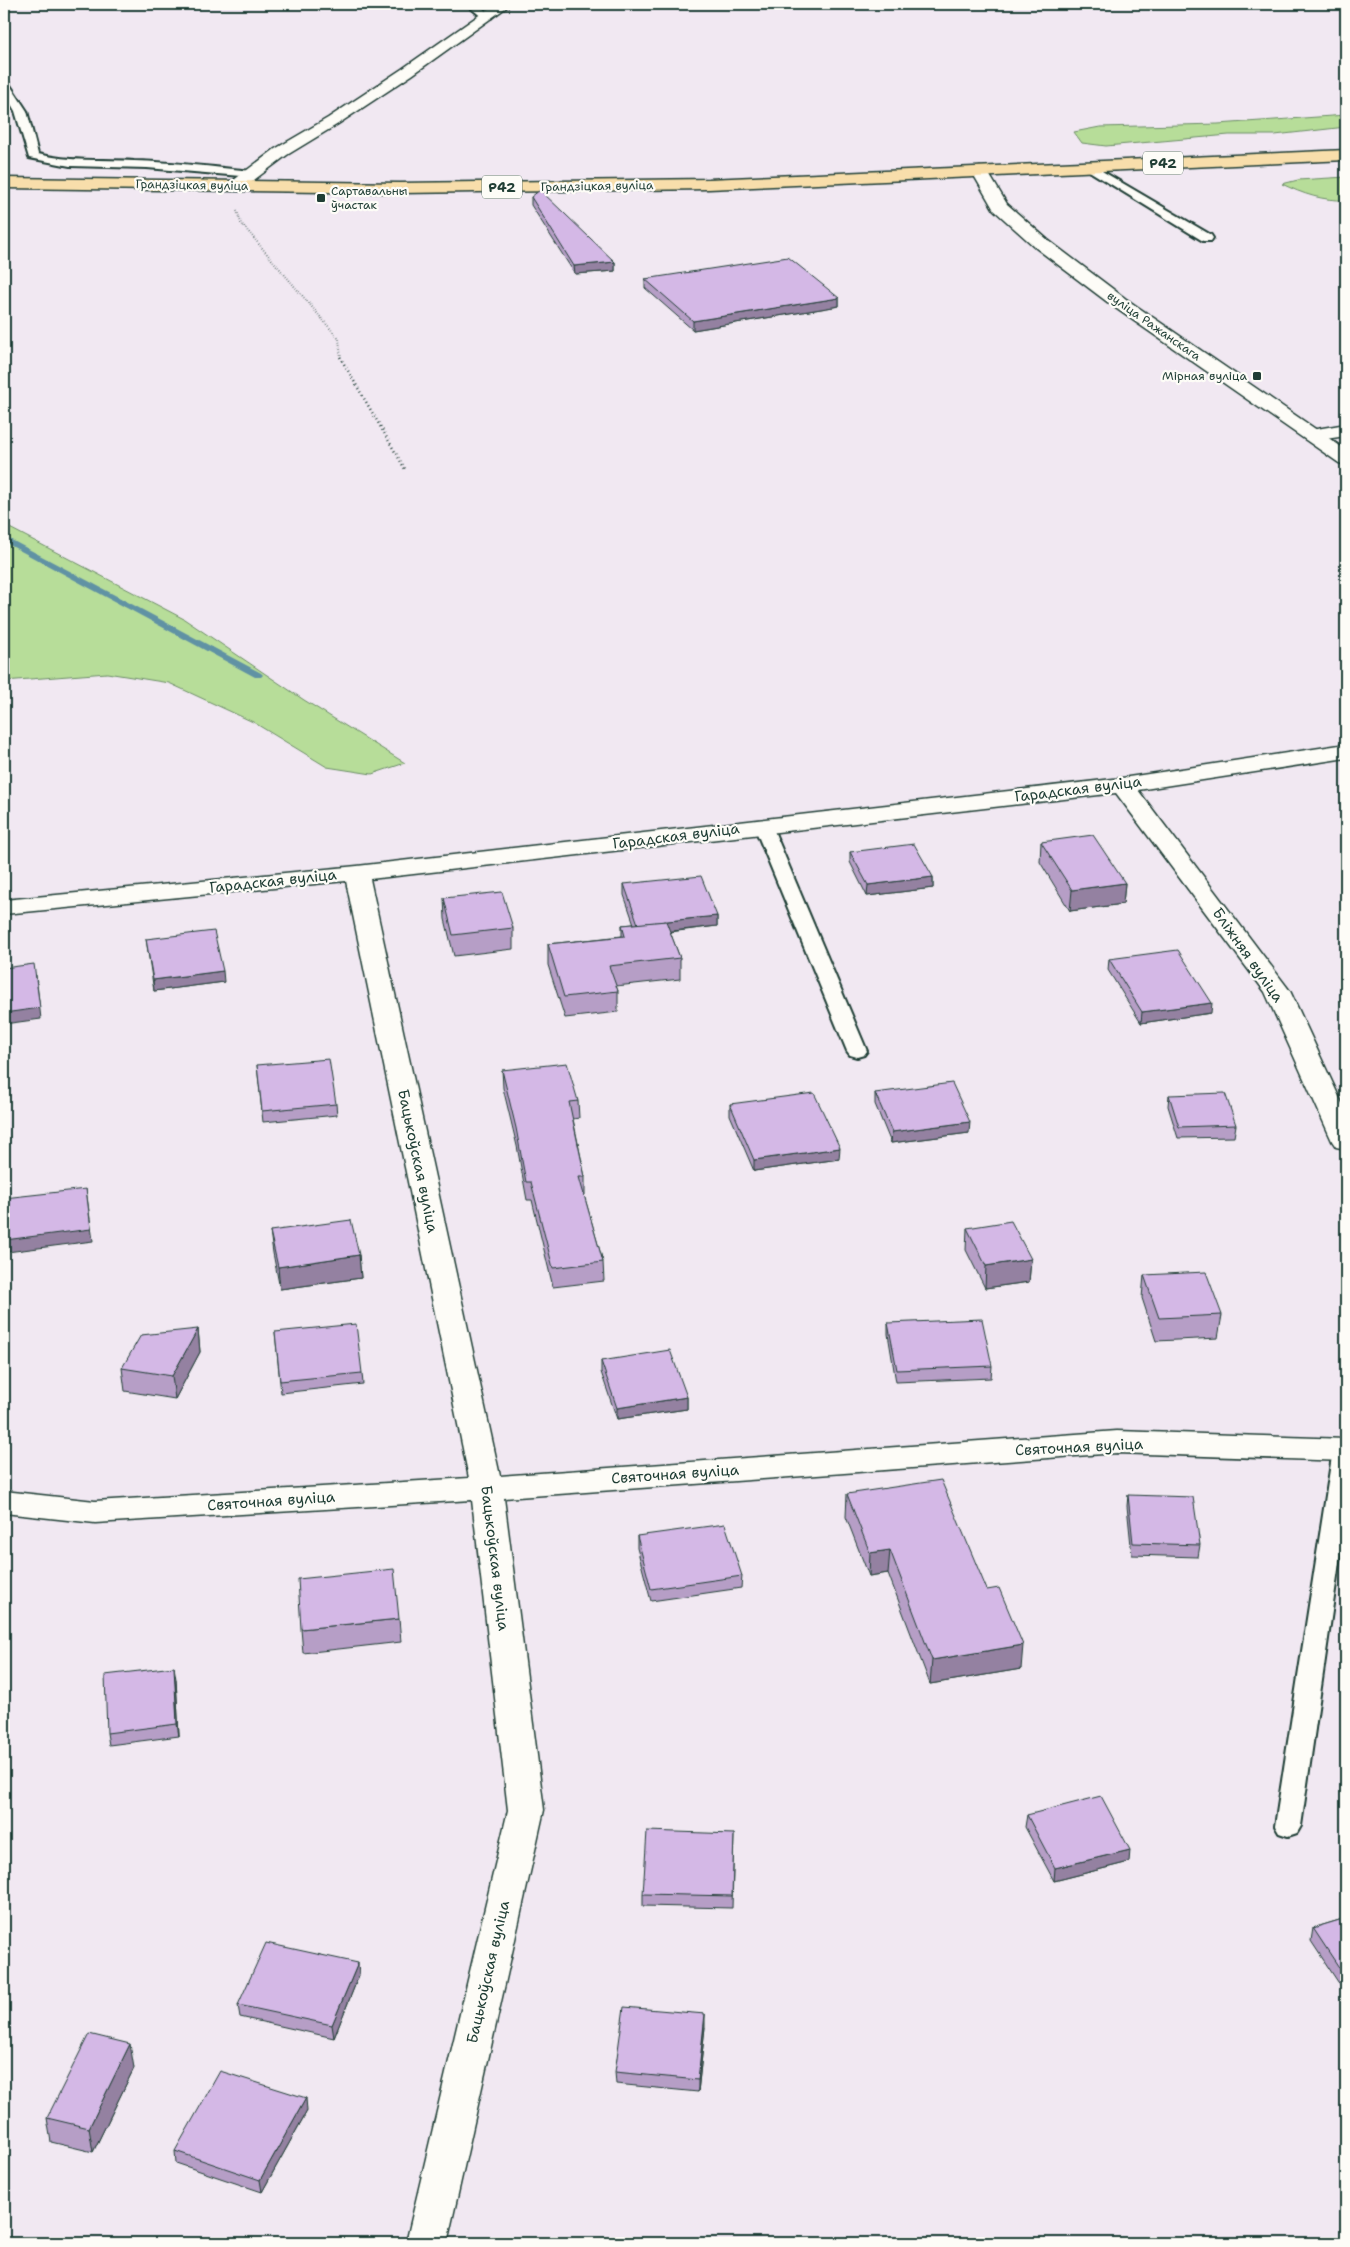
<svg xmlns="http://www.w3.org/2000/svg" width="1350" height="2247" font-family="'Shantell Sans',sans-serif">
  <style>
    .green { fill: #b7dd99; stroke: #6b8d66 }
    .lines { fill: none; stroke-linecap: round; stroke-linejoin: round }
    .stream { fill: #6192a4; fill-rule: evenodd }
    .service-casing { stroke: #1f3d34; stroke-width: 4 }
    .minor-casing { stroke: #1f3d34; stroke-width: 3 }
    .tertiary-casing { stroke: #1f3d34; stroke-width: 3 }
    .primary-casing { stroke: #1f3d34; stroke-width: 3 }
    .path-far1 { stroke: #1f3d34; stroke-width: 2; stroke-dasharray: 0.5 2; stroke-linecap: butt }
    .path { stroke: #1f3d34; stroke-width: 2.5; stroke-dasharray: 1 3; stroke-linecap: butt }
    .service { fill: #fdfcf7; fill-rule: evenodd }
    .minor { fill: #fdfcf7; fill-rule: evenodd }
    .tertiary { fill: #fdfcf7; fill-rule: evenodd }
    .primary { fill: #f8deab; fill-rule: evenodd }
    .wall { fill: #b69ec6; stroke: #1f3d34 }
    .shaded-wall { fill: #9481a1; stroke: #1f3d34 }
    .building { fill: #d4b8e6; stroke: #1f3d34 }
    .poi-dot { fill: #1f3d34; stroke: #fdfcf7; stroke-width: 2 }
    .labels { text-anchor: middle; stroke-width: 4.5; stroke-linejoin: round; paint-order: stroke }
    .far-street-label { font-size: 12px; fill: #1f3d34; stroke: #fdfcf7 }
    .far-poi-label { font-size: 12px; fill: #1f3d34; stroke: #fdfcf7; text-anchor: start }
    .shield { fill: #fdfcf7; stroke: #62766e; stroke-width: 1 }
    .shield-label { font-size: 14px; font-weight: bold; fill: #1f3d34 }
    .street-label { font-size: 15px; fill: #1f3d34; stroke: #fdfcf7 }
  </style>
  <rect width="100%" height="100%" fill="#f1e8f2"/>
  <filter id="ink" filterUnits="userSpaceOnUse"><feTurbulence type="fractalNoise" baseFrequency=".02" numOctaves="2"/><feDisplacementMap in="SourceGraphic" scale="10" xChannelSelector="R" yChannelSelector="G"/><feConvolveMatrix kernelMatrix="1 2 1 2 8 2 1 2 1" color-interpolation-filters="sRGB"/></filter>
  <g filter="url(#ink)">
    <g class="green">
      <path d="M1346 115V127L1275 135H1229L1106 146 1082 143 1074 132 1100 127 1218 124Z"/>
      <path d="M1346 177V200C1323 201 1303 194 1282 184L1298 180Z"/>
      <path d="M4 525 184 619 304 700 405 763 372 774 327 767 253 722 169 683 107 673 4 681Z"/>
    </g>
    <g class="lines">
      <path class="stream" d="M4 536 261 673 263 675 261 677H255L4 542Z"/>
      <defs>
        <g id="service">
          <path d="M466 4H477L492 16 491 18H483Z"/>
          <path d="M4 81 8 82 27 111 38 154C70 162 101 159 134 161 173 162 213 167 252 171L258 174 252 177 147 168 70 166 29 158 15 111 4 92Z"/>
          <path d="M1090 164 1211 235 1213 238 1211 241H1203L1086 169 1084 167Z"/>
          <path d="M763 821 769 822 772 826 867 1051 864 1055 857 1057 850 1055 847 1051 754 826 757 822Z"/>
          <path d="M1344 1442 1346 1443V1514L1301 1826 1297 1833 1288 1836 1279 1833 1275 1826 1333 1450 1336 1445Z"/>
        </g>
        <g id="minor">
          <path d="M495 4H511L412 75 338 124 287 155 242 189H230L228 186 230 183 275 149 328 118 402 69Z"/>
          <path d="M1346 424V436L1312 441 1305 439 1302 435 1305 431Z"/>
          <path d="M1346 744V758L1138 790 1290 991 1346 1112V1149L1336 1147 1332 1141 1265 992 1116 793 370 879 500 1476 1117 1431 1346 1439V1461L1117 1453 504 1498 544 1810 447 2243H406L508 1810 472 1500 95 1523 4 1513V1491L95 1501 469 1478 346 881 4 914V900L357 866 1122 778Z"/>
        </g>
        <path id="tertiary" d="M980 167 986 169 1007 204 1048 240 1126 299 1346 450V465L1339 463 1114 307 1036 248 994 210 972 172 974 169Z"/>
        <path id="primary" d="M1346 150V160L709 189 400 193 4 188V178L400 183 709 179Z"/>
      </defs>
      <use href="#service" class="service-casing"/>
      <use href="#minor" class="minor-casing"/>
      <use href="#tertiary" class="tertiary-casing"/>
      <use href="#primary" class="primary-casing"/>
      <path class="path-far1" d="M237 211 241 223 339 339 341 358"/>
      <path class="path" d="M340 357 405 469"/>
      <use href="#service" class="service"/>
      <use href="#minor" class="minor"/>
      <use href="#tertiary" class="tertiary"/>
      <use href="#primary" class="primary"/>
    </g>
    <g class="wall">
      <path d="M531 197 615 262V271L575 274 531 205Z"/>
      <path d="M645 279 839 298V306L693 330 645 288Z"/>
      <path d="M1041 842 1125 883 1123 904 1070 911 1040 862Z"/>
      <path d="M850 852 933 877V888L867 896 850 862Z"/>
      <path d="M624 884 717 916V926L670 932 680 958V979L616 986 618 991V1012L565 1018 548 965V944L622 936V925L634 924 624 895Z"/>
      <path d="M444 898 513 928V949L454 956 445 919Z"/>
      <path d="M146 939 224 982 154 991Z"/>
      <path d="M1109 959 1211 1013 1141 1023 1108 970Z"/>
      <path d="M257 1065 336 1104 337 1115 263 1122Z"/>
      <path d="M502 1070 578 1101 579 1118 573 1119 585 1177V1195H584L603 1262 604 1281 553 1287 532 1200H527L517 1146 503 1088Z"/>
      <path d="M875 1093 969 1133 891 1143 875 1104Z"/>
      <path d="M1169 1095 1236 1125 1234 1137 1178 1138 1168 1106Z"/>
      <path d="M730 1104 839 1159 754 1171 730 1115Z"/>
      <path d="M967 1228 1031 1259 1029 1282 985 1288 966 1250Z"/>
      <path d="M270 1231 359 1255 361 1278 280 1289 273 1253Z"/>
      <path d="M1144 1275 1222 1315 1218 1338 1156 1341 1142 1298Z"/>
      <path d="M888 1323 992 1366 991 1378 896 1382 888 1334Z"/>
      <path d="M198 1329 200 1352 175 1399 125 1391 122 1368Z"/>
      <path d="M275 1332 362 1373 363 1384 281 1393Z"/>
      <path d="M601 1361 687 1397V1409L617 1419 601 1372Z"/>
      <path d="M847 1494 987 1590 1021 1669 930 1684 888 1573 869 1576 846 1517Z"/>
      <path d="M1128 1495 1200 1545 1198 1557 1132 1555 1127 1506Z"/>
      <path d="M637 1536 742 1576 741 1588 651 1601 637 1548Z"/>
      <path d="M399 1619 401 1642 303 1653 301 1629Z"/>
      <path d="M176 1679 179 1736 109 1745 107 1733Z"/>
      <path d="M1027 1815 1129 1862 1054 1881 1025 1827Z"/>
      <path d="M734 1834 732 1908 643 1906V1894Z"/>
      <path d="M1346 1918V1994L1311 1941 1313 1928Z"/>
      <path d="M359 1975 334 2038 240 2017 238 2005Z"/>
      <path d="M705 2027 698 2092 616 2084 615 2072Z"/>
      <path d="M134 2068 93 2152 51 2142 47 2118Z"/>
      <path d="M307 2111 262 2192 176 2163 175 2151Z"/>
    </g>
    <g class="shaded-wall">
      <path d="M615 262V271L575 274 574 266Z"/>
      <path d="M839 298V306L693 330V321Z"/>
      <path d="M933 877V888L867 896 868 885Z"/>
      <path d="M1125 883 1123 904 1070 911 1072 890Z"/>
      <path d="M717 916V926L638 935V924Z"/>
      <path d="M223 971 224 982 154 991 153 980Z"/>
      <path d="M36 975 41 1019 4 1024V1013Z"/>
      <path d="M1212 1003 1211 1013 1141 1023 1142 1012Z"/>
      <path d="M970 1122 969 1133 891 1143 892 1132Z"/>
      <path d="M840 1148 839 1159 754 1171V1160Z"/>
      <path d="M86 1189 93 1241 7 1252 5 1240Z"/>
      <path d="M359 1255 361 1278 280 1289 278 1267Z"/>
      <path d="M1031 1259 1029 1282 985 1288 986 1266Z"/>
      <path d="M198 1329 200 1352 175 1399 172 1376Z"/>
      <path d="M687 1397V1409L617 1419V1408Z"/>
      <path d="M890 1550 888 1573 869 1576 870 1553Z"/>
      <path d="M1023 1645 1021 1669 930 1684 932 1660Z"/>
      <path d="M174 1667 176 1679 179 1736 177 1724Z"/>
      <path d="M1130 1850 1129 1862 1054 1881 1055 1868Z"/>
      <path d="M358 1963 359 1975 334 2038 332 2025Z"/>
      <path d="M705 2014V2027L698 2092V2080Z"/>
      <path d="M130 2044 134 2068 93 2152 89 2128Z"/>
      <path d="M306 2098 307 2111 262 2192 260 2180Z"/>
    </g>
    <g class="building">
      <path d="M540 190 615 262 574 266 531 197Z"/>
      <path d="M788 257 839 298 693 321 645 279Z"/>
      <path d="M1093 835 1125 883 1072 890 1041 842Z"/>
      <path d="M914 844 933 877 868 885 850 852Z"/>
      <path d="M701 876 717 916 638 924 624 884Z"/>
      <path d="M502 892 513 928 453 935 444 898Z"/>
      <path d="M666 921 680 958 609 966 618 991 564 997 548 944 625 936 622 925Z"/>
      <path d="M214 931 223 971 153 980 146 939Z"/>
      <path d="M1178 950 1212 1003 1142 1012 1109 959Z"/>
      <path d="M34 964 40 1008 4 1013V968Z"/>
      <path d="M329 1059 336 1104 262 1111 257 1065Z"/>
      <path d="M567 1063 578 1101 569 1102 585 1177H579L603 1262 553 1268 531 1182H526L516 1128 502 1070Z"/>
      <path d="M952 1083 970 1122 892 1132 875 1093Z"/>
      <path d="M814 1093 840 1148 754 1160 730 1104Z"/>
      <path d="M1225 1093 1236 1125 1179 1127 1169 1095Z"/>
      <path d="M86 1189 91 1229 5 1240 4 1224V1198Z"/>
      <path d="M351 1220 359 1255 278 1267 270 1231Z"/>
      <path d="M1011 1221 1031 1259 986 1266 967 1228Z"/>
      <path d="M1206 1272 1222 1315 1159 1318 1144 1275Z"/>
      <path d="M982 1319 992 1366 897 1370 888 1323Z"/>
      <path d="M356 1324 362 1373 280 1381 275 1332Z"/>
      <path d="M198 1329 172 1376 122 1368 141 1335Z"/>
      <path d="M670 1350 687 1397 617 1408 601 1361Z"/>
      <path d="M941 1480 987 1590 999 1588 1023 1645 932 1660 890 1550 870 1553 847 1494Z"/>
      <path d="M1128 1495 1193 1497 1200 1545 1133 1543Z"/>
      <path d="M725 1524 742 1576 651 1589 637 1536Z"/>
      <path d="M394 1569 399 1619 301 1629 298 1579Z"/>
      <path d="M174 1667 177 1724 107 1733 105 1675Z"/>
      <path d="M1101 1796 1130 1850 1055 1868 1027 1815Z"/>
      <path d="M647 1831 734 1834 732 1896 643 1894Z"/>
      <path d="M1346 1918V1978L1313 1928Z"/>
      <path d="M266 1943 358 1963 332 2025 238 2005Z"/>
      <path d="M624 2007 705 2014 698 2080 615 2072Z"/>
      <path d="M89 2034 130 2044 89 2128 47 2118Z"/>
      <path d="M220 2071 306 2098 260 2180 175 2151Z"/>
    </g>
  </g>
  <g class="poi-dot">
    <rect x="316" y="193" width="10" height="10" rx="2.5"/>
    <rect x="1252" y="371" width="10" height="10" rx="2.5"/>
  </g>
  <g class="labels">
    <g class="far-street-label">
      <text transform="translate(192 185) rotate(1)" y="4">Грандзіцкая вуліца</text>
      <text transform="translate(597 186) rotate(-1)" y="4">Грандзіцкая вуліца</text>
      <text transform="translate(1154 326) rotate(35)" y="4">вуліца Ражанскага</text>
    </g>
    <g class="far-poi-label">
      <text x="331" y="195">Сартавальны<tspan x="331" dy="14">ўчастак</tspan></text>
      <text x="1247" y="380" text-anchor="end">Мірная вуліца</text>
    </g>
    <g class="shield">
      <rect x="1143" y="151.5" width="40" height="23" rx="4"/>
      <rect x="482" y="175.5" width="40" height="23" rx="4"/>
    </g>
    <g class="shield-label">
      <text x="1163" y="168">Р42</text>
      <text x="502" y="192">Р42</text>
    </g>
    <g class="street-label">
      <text transform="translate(1078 789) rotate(-7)" y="5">Гарадская вуліца</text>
      <text transform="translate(676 836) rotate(-7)" y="5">Гарадская вуліца</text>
      <text transform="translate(273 881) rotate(-6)" y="5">Гарадская вуліца</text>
      <text transform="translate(1248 955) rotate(55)" y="5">Бліжняя вуліца</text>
      <text transform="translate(418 1161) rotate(78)" y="5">Бацькоўская вуліца</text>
      <text transform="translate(1079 1447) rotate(-3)" y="5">Святочная вуліца</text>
      <text transform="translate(675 1474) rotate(-4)" y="5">Святочная вуліца</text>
      <text transform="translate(271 1501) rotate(-4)" y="5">Святочная вуліца</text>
      <text transform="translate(495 1558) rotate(83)" y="5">Бацькоўская вуліца</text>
      <text transform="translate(488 1972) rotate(-77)" y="5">Бацькоўская вуліца</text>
    </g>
  </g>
  <rect width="1350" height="2247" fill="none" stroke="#fdfcf7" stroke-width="20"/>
  <rect x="10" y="10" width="1330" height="2227" fill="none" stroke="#1f3d34" stroke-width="2" filter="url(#ink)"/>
</svg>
